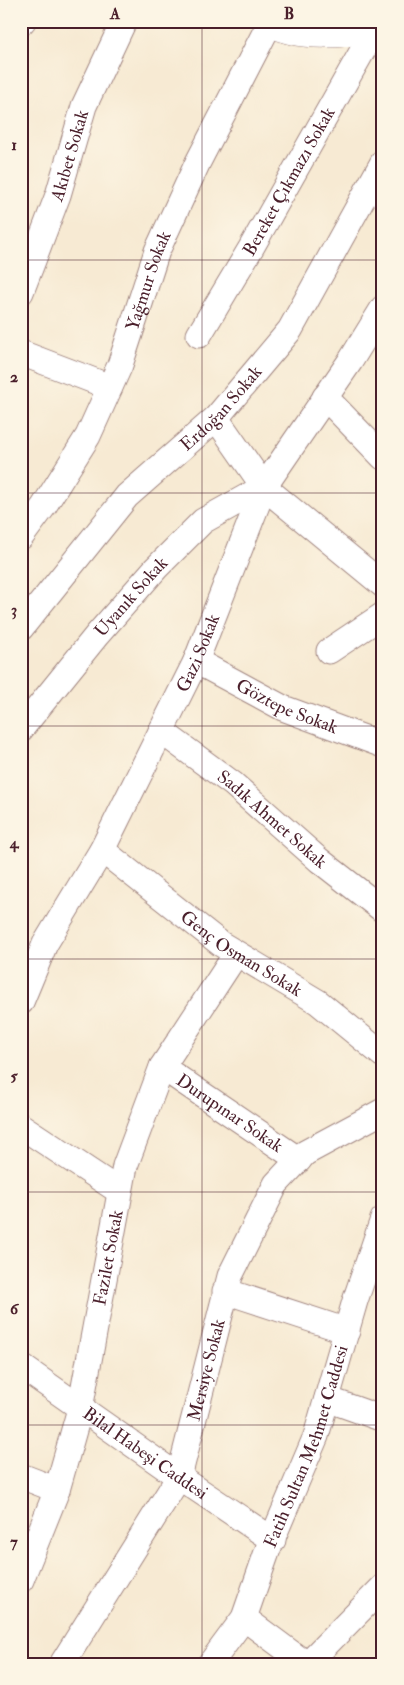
<svg xmlns="http://www.w3.org/2000/svg" width="404" height="1685" font-family="'IM FELL Double Pica',serif">
  <style>
    .lines { fill: none; stroke-linecap: round; stroke-linejoin: round }
    .minor-casing { stroke: #a0847f; stroke-width: 27 }
    .major-casing { stroke: #a0847f; stroke-width: 29 }
    .minor { stroke: #fff; stroke-width: 25 }
    .major { stroke: #fff; stroke-width: 28 }
    .grid { fill: none; stroke: #4a1f2b; stroke-width: 1; stroke-opacity: 0.55 }
    .labels { text-anchor: middle; stroke-width: 4; stroke-linejoin: round; paint-order: stroke }
    .street-label { font-size: 18px; fill: #4a1f2b; stroke: #fcf5e5 }
    .neatline { fill: none; stroke: #4a1f2b; stroke-width: 2 }
    .grid-label { font-size: 16px; text-anchor: middle; font-weight: bold; fill: #4a1f2b }
  </style>
  <rect width="100%" height="100%" fill="#fcf5e5"/>
  <filter id="ink" filterUnits="userSpaceOnUse"><feTurbulence type="fractalNoise" baseFrequency=".02" numOctaves="2"/><feDisplacementMap in="SourceGraphic" scale="10" xChannelSelector="R" yChannelSelector="G"/><feConvolveMatrix kernelMatrix="1 2 1 2 8 2 1 2 1" color-interpolation-filters="sRGB"/></filter>
  <filter id="wash" filterUnits="userSpaceOnUse"><feTurbulence type="fractalNoise" baseFrequency=".0096" numOctaves="4" result="noise"/><feDisplacementMap in="SourceGraphic" scale="20" xChannelSelector="R" yChannelSelector="G"/><feGaussianBlur stdDeviation="1.12" result="paint"/><feColorMatrix in="noise" values="0 0 0 0 0 0 0 0 0 0 0 0 0 0 0 0 0 1.4 0 .05"/><feComposite in="paint" operator="in"/></filter>
  <g filter="url(#wash)">
    <rect width="100%" height="100%" fill="#f7ead3"/>
  </g>
  <g filter="url(#ink)">
    <g class="lines">
      <defs>
        <g id="minor">
          <path d="M21 23 23 21"/>
          <path id="s1" d="M21 292 58 195 84 106 124 21"/>
          <path id="s2" d="M199 335 251 248 376 27"/>
          <path d="M21 353 110 387"/>
          <path d="M325 397 383 457"/>
          <path d="M216 418 264 487 383 585"/>
          <path id="s3" d="M21 537 44 506 88 436 120 365 157 251 198 162 271 21"/>
          <path id="s4" d="M21 628 127 496 216 418 290 330 383 162"/>
          <path d="M329 651 383 615"/>
          <path id="s5" d="M196 661 283 708 383 745"/>
          <path id="s6" d="M21 729 97 635 156 568 203 521 264 487"/>
          <path id="s7" d="M161 731 233 784 319 860 383 910"/>
          <path id="s8" d="M102 850 221 944 318 1002 383 1055"/>
          <path id="s9" d="M21 1002 45 944 102 850 196 661 264 487 351 360 383 308"/>
          <path id="s10" d="M162 1067 299 1160"/>
          <path d="M21 1126 119 1191"/>
          <path d="M225 1291 347 1331"/>
          <path id="s11" d="M21 1366 179 1477 273 1540"/>
          <path d="M327 1399 383 1419"/>
          <path d="M21 1476 57 1490"/>
          <path id="s12" d="M21 1580 57 1490 80 1409 125 1166 162 1067 236 954"/>
          <path d="M244 1618 306 1664"/>
          <path id="s13" d="M62 1664 179 1477 230 1276 276 1184 305 1153 383 1111"/>
          <path id="s14" d="M210 1664 244 1618 268 1549 316 1436 355 1301 383 1219"/>
          <path d="M307 1664 383 1587"/>
        </g>
        <path id="major" d="M268 21C302 40 346 34 383 26"/>
      </defs>
      <use href="#minor" class="minor-casing"/>
      <use href="#major" class="major-casing"/>
      <use href="#minor" class="minor"/>
      <use href="#major" class="major"/>
    </g>
  </g>
  <path class="grid" d="M202 21V1664M21 260H383M21 493H383M21 726H383M21 959H383M21 1192H383M21 1425H383"/>
  <g class="labels">
    <g class="street-label">
      <text dy="6" stroke="none"><textPath href="#s1" startOffset="145">Akıbet Sokak</textPath></text>
      <text dy="6" stroke="none"><textPath href="#s2" startOffset="178">Bereket Çıkmazı Sokak</textPath></text>
      <text dy="6" stroke="none"><textPath href="#s3" startOffset="288">Yağmur Sokak</textPath></text>
      <text dy="6" stroke="none"><textPath href="#s4" startOffset="298">Erdoğan Sokak</textPath></text>
      <text dy="6" stroke="none"><textPath href="#s6" startOffset="172">Uyanık Sokak</textPath></text>
      <text dy="6" stroke="none"><textPath href="#s9" startOffset="392">Gazi Sokak</textPath></text>
      <text dy="6" stroke="none"><textPath href="#s5" startOffset="102">Göztepe Sokak</textPath></text>
      <text dy="6" stroke="none"><textPath href="#s7" startOffset="142">Sadık Ahmet Sokak</textPath></text>
      <text dy="6" stroke="none"><textPath href="#s8" startOffset="174">Genç Osman Sokak</textPath></text>
      <text dy="6" stroke="none"><textPath href="#s10" startOffset="82">Durupınar Sokak</textPath></text>
      <text dy="6" stroke="none"><textPath href="#s12" startOffset="335">Fazilet Sokak</textPath></text>
      <text dy="6" stroke="none"><textPath href="#s13" startOffset="331">Mersiye Sokak</textPath></text>
      <text dy="6" stroke="none"><textPath href="#s14" startOffset="240">Fatih Sultan Mehmet Caddesi</textPath></text>
      <text dy="6" stroke="none"><textPath href="#s11" startOffset="152">Bilal Habeşi Caddesi</textPath></text>
    </g>
  </g>
  <rect width="404" height="1685" fill="none" stroke="#fcf5e5" stroke-width="55"/>
  <rect x="28" y="28" width="348" height="1630" class="neatline"/>
  <g class="grid-label">
    <text x="115" y="19">A</text>
    <text x="289" y="19">B</text>
    <text x="14" y="150">1</text>
    <text x="14" y="382">2</text>
    <text x="14" y="615">3</text>
    <text x="14" y="848">4</text>
    <text x="14" y="1081">5</text>
    <text x="14" y="1314">6</text>
    <text x="14" y="1547">7</text>
  </g>
</svg>
